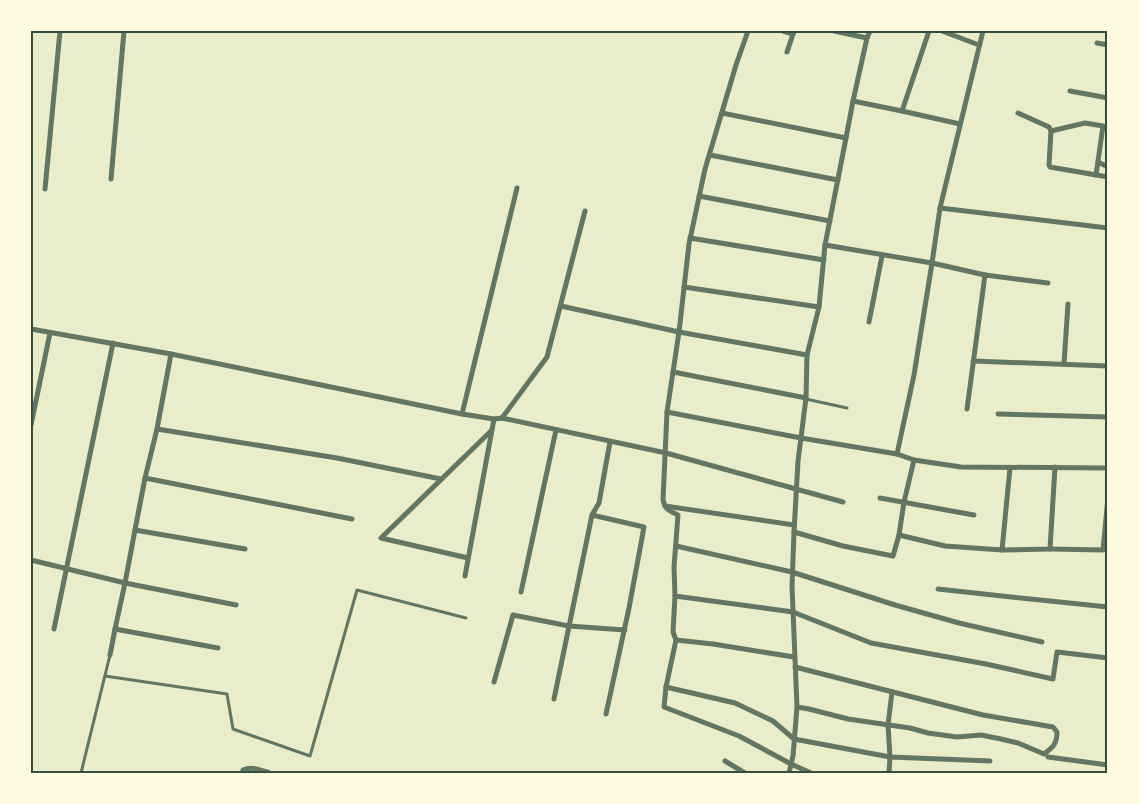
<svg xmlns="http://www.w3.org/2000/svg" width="1139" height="804" font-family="Quicksand,sans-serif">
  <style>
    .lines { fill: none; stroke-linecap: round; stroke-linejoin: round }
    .service { stroke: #617663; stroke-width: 3 }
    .minor { stroke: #617663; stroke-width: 5 }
    .neatline { fill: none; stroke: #344e41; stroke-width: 2 }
  </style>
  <rect width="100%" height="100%" fill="#e9edc9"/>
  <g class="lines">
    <g class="service">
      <path d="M806 399 847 408"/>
      <path d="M105 676 227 694 233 729 310 756 357 590 466 618"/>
      <path d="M81 773 110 655"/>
    </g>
    <g class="minor">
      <path d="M748 31 736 65 705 169 689 244 679 332 667 412 663 500C665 509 669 511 678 515L674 567 675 596 793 612 871 643 986 664 1053 679 1057 652 1108 658"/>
      <path d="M783 31 793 34"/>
      <path d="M834 31 867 38"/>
      <path d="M929 31 902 111 960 124"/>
      <path d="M942 31 979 45"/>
      <path d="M1097 43 1108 45"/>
      <path d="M787 52 794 31"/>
      <path d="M1070 91 1108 98"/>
      <path d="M853 101 902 111"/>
      <path d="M722 113 846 138"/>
      <path d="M1018 113 1049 127 1051 131 1049 165 1050 167 1108 177"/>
      <path d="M1051 131 1085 123 1103 126 1096 175"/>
      <path d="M710 155 838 180"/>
      <path d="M1098 162 1108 167"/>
      <path d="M111 179 124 31"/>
      <path d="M45 189 60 31"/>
      <path d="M699 196 830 221"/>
      <path d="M940 208 1108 228"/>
      <path d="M690 238 824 260"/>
      <path d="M825 245 932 263 985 275"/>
      <path d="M684 287 819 307"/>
      <path d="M561 306 679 332 807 355"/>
      <path d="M869 322 882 256"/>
      <path d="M31 329 171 354 462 414 494 419 502 418 666 453 843 502"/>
      <path d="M171 354 157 429 337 458 441 479"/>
      <path d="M973 361 1108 366"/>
      <path d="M1064 364 1068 304"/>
      <path d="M673 372 806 398"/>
      <path d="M967 409 985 275 1048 283"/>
      <path d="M667 412 801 438 897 454 914 460 961 467 1108 468"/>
      <path d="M462 414 517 188"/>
      <path d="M998 414 1108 417"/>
      <path d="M502 418 547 357 585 211"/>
      <path d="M31 425 50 333"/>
      <path d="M157 429 145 478 352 519"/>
      <path d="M897 454 914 375 932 263 940 208 983 31"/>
      <path d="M145 478 135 530 245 549"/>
      <path d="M880 498 974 515"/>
      <path d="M665 506 794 525"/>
      <path d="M592 515 644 527 629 608 606 714"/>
      <path d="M135 530 125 583 236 605"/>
      <path d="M794 532 843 546 893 556 899 535 904 502 914 460"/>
      <path d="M899 535 945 546 1002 550 1050 549 1055 467"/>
      <path d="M676 546 792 572 895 605 959 623 1042 642"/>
      <path d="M1050 549 1103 550 1108 498"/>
      <path d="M1002 550 1010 468"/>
      <path d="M468 558 381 538 491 431"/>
      <path d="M31 560 125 583 115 629 218 648"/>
      <path d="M465 576 494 419"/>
      <path d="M938 589 1002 596 1108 607"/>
      <path d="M521 592 556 430"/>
      <path d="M675 596 673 632 676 640 666 687 664 707 739 736 791 764 811 773"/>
      <path d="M54 629 113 343"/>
      <path d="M676 640 713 644 794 657"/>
      <path d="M110 655 115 629"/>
      <path d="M795 667 983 715 1053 727 1057 732C1057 744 1053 747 1044 754L1018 743 1001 739 981 735 957 737 928 733 910 728 848 719 809 709 797 707"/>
      <path d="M494 682 513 615 569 626 625 630"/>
      <path d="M666 687 735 703 773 721 794 739 890 757 990 761"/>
      <path d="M554 699 592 515 599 503 610 442"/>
      <path d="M1048 757 1108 765"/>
      <path d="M725 761 745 773"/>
      <path d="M242 773 243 770C252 766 261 770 270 773"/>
      <path d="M789 773 793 756 797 707 792 586 794 532 798 461 806 398 807 355 819 307 825 245 846 138 853 101 867 38 870 31"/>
      <path d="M889 773 890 757 888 725 892 692"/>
    </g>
  </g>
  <rect width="1139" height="804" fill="none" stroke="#fefae0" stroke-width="65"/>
  <rect x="32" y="32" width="1074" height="740" class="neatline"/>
</svg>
